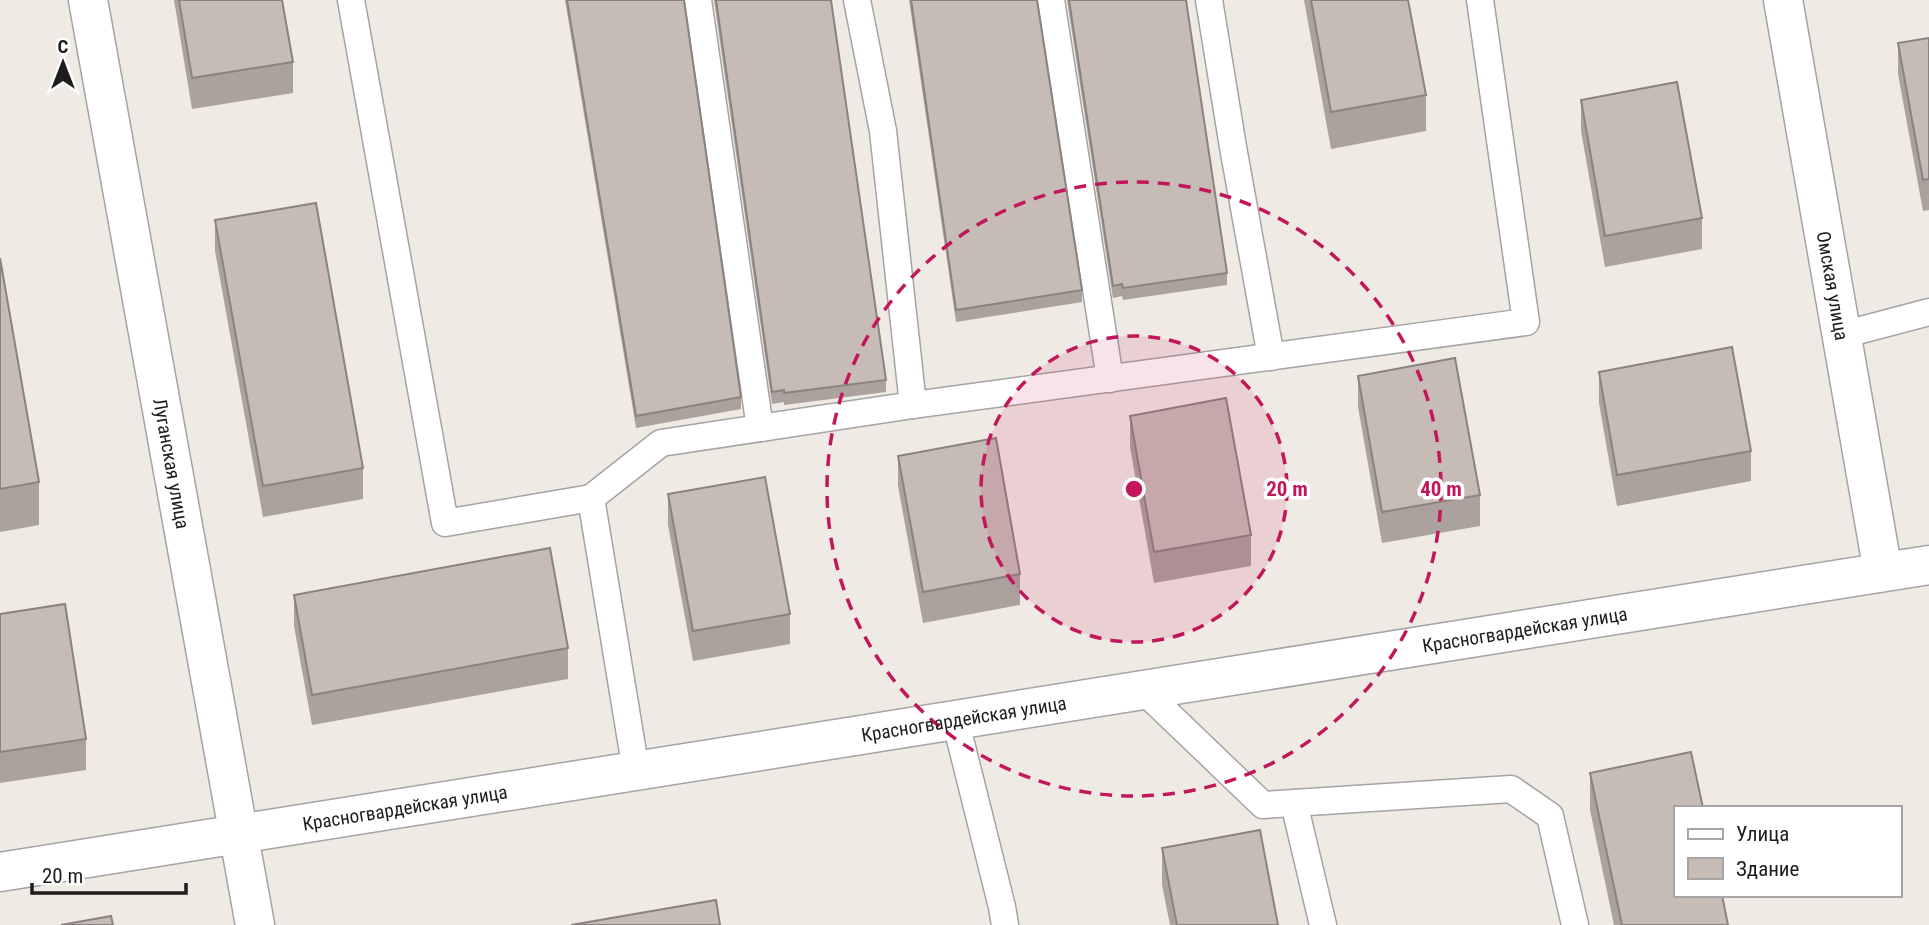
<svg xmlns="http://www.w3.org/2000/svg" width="1929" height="925" font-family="'Roboto Condensed',sans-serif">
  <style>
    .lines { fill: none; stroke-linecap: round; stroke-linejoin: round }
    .service-casing { stroke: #a4a4a4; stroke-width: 29 }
    .minor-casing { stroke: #a4a4a4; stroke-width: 41 }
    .service { stroke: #fff; stroke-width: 26 }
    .minor { stroke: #fff; stroke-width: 38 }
    .wall { fill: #aba19d }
    .building { fill: #c7bbb6; stroke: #8b837f; stroke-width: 2 }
    .ring { fill: none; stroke: #c2185b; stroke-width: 3.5; stroke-dasharray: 12 9 }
    .labels { text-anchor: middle; stroke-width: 7; stroke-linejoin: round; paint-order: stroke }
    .street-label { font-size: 19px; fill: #1d1d1d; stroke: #fff }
    .centre { fill: #c2185b; stroke: #fff; stroke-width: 3.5 }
    .ring-label { font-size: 21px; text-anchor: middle; font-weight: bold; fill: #c2185b; stroke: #fff; stroke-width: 7; stroke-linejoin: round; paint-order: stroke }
  </style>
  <rect width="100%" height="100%" fill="#efeae3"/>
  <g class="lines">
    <defs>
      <g id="service">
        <path d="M351 0 445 523 591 498 636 771"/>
        <path d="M698 0 760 428"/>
        <path d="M857 0 883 131 913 405"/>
        <path d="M1051 0 1110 379"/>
        <path d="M1209 0 1233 147 1271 357"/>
        <path d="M1842 335 1929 312"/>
        <path d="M591 498 661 443 913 405 1526 322 1480 0"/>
        <path d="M1143 690 1263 805 1511 789 1550 816 1575 925"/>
        <path d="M955 719 1002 907 1005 925"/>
        <path d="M1294 803 1323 925"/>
      </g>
      <g id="minor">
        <path id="s1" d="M88 0 255 925"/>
        <path id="s2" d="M1783 0 1883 572"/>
        <path id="s3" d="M0 872 1929 565"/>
      </g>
    </defs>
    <use href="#service" class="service-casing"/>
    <use href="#minor" class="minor-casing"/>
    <use href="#service" class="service"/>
    <use href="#minor" class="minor"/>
  </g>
  <g class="wall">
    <path d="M174 0H282L293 62V93L192 109Z"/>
    <path d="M565 0H684L741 397V409L636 428Z"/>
    <path d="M714 0H831L886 380V392L784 405V402L772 404Z"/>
    <path d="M909 0H1037L1082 290V302L956 322Z"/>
    <path d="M1067 0H1186L1227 273V285L1123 300 1122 296 1113 298Z"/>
    <path d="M1304 0H1408L1426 95V131L1331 149Z"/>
    <path d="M1929 38V210L1923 211 1898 74V43Z"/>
    <path d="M1581 100 1702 218V249L1605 267 1581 131Z"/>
    <path d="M215 220 363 468V499L263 517 215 251Z"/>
    <path d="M0 258 39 482V525L0 532Z"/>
    <path d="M1599 372 1751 451V481L1617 506 1599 403Z"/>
    <path d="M1358 376 1480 495V526L1382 543 1358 407Z"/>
    <path d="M1130 416 1251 535V566L1154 583 1130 447Z"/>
    <path d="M898 456 1020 574V605L923 623 898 486Z"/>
    <path d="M668 494 790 614V644L693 661 668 525Z"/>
    <path d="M294 595 568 648V679L312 725 294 626Z"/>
    <path d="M0 614 86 739V770L0 783Z"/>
    <path d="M1590 773 1728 925H1614L1590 810Z"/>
    <path d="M1162 848 1278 925H1170L1162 885Z"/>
  </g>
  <g class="building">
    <path d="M179 0H282L293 62 192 78Z"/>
    <path d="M567 0H684L741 397 636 416Z"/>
    <path d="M716 0H831L886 380 784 393V390L772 392Z"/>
    <path d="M911 0H1037L1082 290 956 310Z"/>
    <path d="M1069 0H1186L1227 273 1123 288 1122 284 1113 286Z"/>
    <path d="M1311 0H1408L1426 95 1331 112Z"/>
    <path d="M1929 38V179L1923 180 1898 43Z"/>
    <path d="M1677 82 1702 218 1605 236 1581 100Z"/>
    <path d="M316 203 363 468 263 486 215 220Z"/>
    <path d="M0 258 39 482 0 489Z"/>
    <path d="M1732 347 1751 451 1617 475 1599 372Z"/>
    <path d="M1455 358 1480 495 1382 512 1358 376Z"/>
    <path d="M1226 398 1251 535 1154 552 1130 416Z"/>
    <path d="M996 438 1020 574 923 592 898 456Z"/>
    <path d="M765 477 790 614 693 631 668 494Z"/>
    <path d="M550 548 568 648 312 695 294 595Z"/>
    <path d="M65 604 86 739 0 752V614Z"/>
    <path d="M1691 752 1703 808H1675V895H1722L1728 925H1622L1590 773Z"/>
    <path d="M1260 830 1278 925H1177L1162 848Z"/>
    <path d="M716 900 720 925H571Z"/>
    <path d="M111 916 113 925H61Z"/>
  </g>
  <circle cx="1134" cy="489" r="153" fill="#c2185b" fill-opacity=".12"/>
  <g class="ring">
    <circle cx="1134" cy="489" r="153"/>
    <circle cx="1134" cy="489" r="307"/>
  </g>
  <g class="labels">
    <g class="street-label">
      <text dy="7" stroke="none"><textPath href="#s2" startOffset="290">Омская улица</textPath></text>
      <text dy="7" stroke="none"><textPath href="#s1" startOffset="471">Луганская улица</textPath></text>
      <text dy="7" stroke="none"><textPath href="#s3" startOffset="1544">Красногвардейская улица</textPath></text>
      <text dy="7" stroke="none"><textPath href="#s3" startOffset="976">Красногвардейская улица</textPath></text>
      <text dy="7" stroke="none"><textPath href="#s3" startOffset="410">Красногвардейская улица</textPath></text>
    </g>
  </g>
  <circle cx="1134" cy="489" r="10" class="centre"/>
  <g class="ring-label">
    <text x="1287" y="496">20 m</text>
    <text x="1441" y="496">40 m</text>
  </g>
  <rect x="1674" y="806" width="228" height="91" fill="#ffffff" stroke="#a5a5a5" stroke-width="2"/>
  <rect x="1688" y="829" width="35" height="10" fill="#ffffff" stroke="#a5a5a5" stroke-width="2"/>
  <text x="1736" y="841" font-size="21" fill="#1d1d1d">Улица</text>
  <rect x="1688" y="858" width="35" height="21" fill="#c7bbb6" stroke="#a5a5a5" stroke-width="2"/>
  <text x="1736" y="876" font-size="21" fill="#1d1d1d">Здание</text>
  <g transform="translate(63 63)" stroke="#ffffff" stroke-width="5" paint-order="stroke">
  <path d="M0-5L12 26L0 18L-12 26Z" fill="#1d1d1d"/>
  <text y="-10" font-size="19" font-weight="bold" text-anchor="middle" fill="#1d1d1d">С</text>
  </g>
  <path d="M32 883v10h154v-10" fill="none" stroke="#1d1d1d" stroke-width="3.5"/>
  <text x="42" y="883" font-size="21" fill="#1d1d1d" stroke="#ffffff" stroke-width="5" paint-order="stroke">20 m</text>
</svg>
